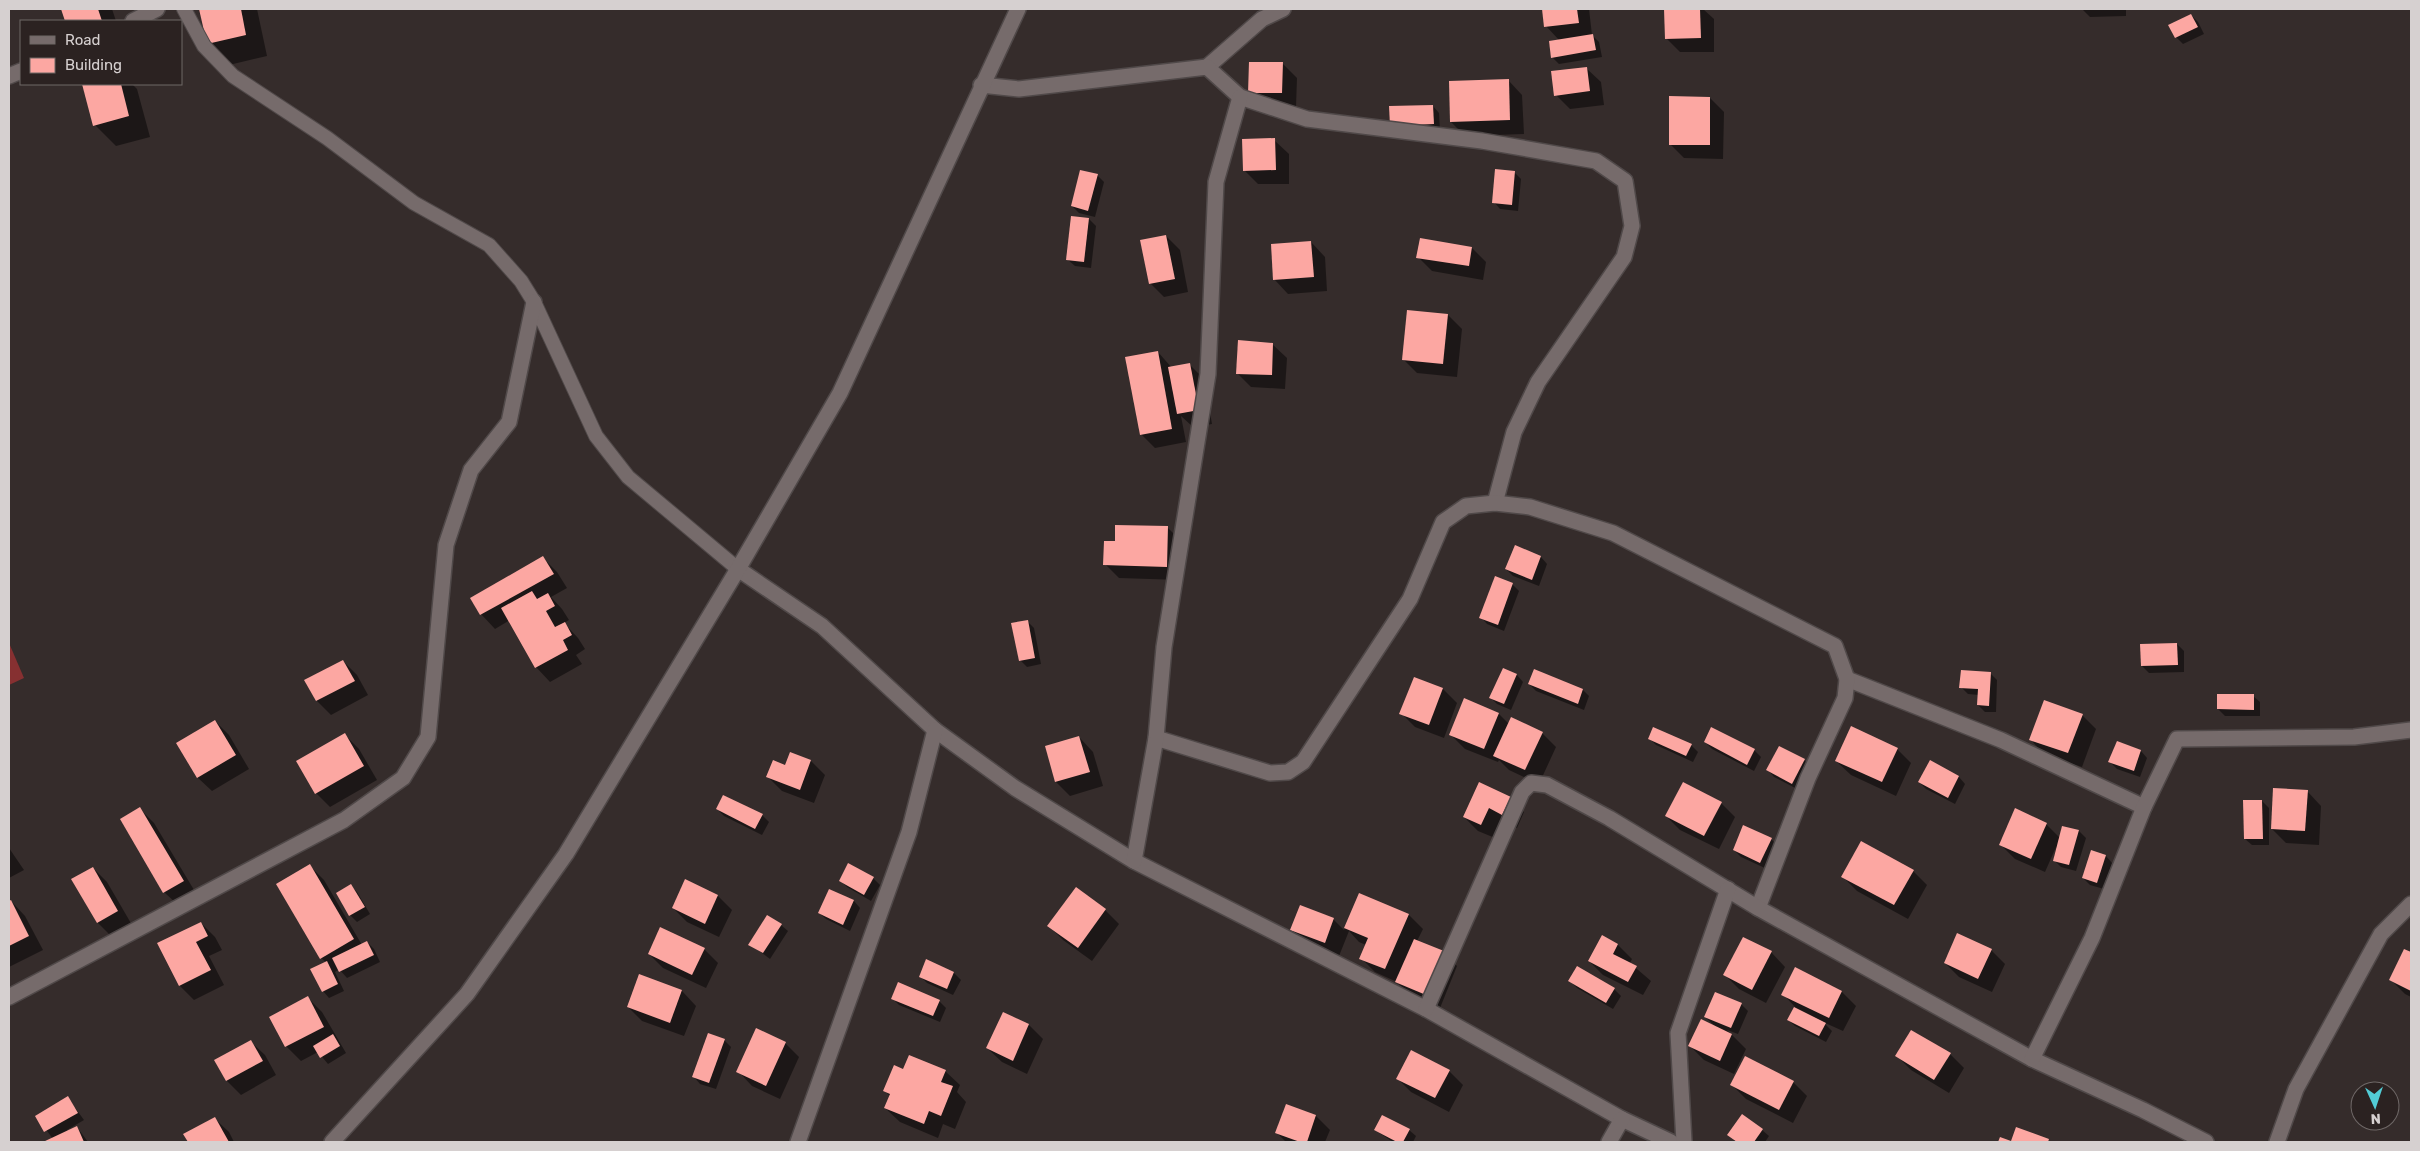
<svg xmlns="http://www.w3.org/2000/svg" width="2420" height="1151" font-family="Rubik,sans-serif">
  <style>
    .green { fill: #863031 }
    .shadow { fill: #0007 }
    .building { fill: #fca7a2 }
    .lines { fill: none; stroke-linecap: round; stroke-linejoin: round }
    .lane-casing { stroke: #504949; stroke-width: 16 }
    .street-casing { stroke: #504949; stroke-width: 18 }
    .secondary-casing { stroke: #504949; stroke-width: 18 }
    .lane { stroke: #766b6b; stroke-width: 14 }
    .street { stroke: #766b6b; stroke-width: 15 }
    .secondary { stroke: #766b6b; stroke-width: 15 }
  </style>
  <rect width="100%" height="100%" fill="#352c2b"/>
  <path class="green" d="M9 643 24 678 9 685Z"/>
  <g class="shadow">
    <path d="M63 9H112L116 21H66Z"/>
    <path d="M201 9H257L267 56 229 65 208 43Z"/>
    <path d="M1544 9H1589L1592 35 1599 42 1602 57 1559 64 1552 57 1559 40 1546 26Z"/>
    <path d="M1665 9H1703L1714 19V52H1680L1666 38Z"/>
    <path d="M2082 9H2126V16L2090 17Z"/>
    <path d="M2191 15 2198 22 2204 34 2183 44 2176 37Z"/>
    <path d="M1282 63 1297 78 1296 107 1264 106 1250 92Z"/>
    <path d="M1586 68 1601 82 1604 105 1570 109 1556 95Z"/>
    <path d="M1508 80 1522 95 1524 134 1465 136 1451 122Z"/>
    <path d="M84 84H132L137 89 150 137 116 146 95 125Z"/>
    <path d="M1710 98 1724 112 1723 159 1684 158 1670 144Z"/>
    <path d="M1433 106 1439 113 1440 131 1398 133Z"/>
    <path d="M1274 140 1289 154V184H1258L1244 170Z"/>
    <path d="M1514 172 1521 179 1518 211 1500 209 1494 202Z"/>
    <path d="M1097 175 1104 182 1095 217 1079 213 1072 206Z"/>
    <path d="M1089 219 1096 226 1091 268 1075 266 1068 260Z"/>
    <path d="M1166 236 1180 250 1188 292 1164 297 1150 283Z"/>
    <path d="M1311 242 1325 257 1327 291 1288 294 1274 279Z"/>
    <path d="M1472 248 1486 262 1483 280 1432 271 1418 257Z"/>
    <path d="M1448 315 1462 329 1457 377 1417 373 1403 359Z"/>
    <path d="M1272 344 1287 358 1285 389 1251 387 1237 373Z"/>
    <path d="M1158 352 1172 368 1190 365 1204 379 1212 424 1193 427 1181 416 1186 442 1155 448 1141 434Z"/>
    <path d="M1167 527 1181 541 1180 580 1119 578 1105 564 1116 542Z"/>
    <path d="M1515 547 1541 557 1547 564 1539 586 1513 576 1506 569Z"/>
    <path d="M543 558 557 572 567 588 551 597 562 609 569 620 564 623 578 638 585 649 576 655 582 664 550 682 536 667 510 620 495 629 481 614Z"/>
    <path d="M1512 584 1519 591 1504 631 1487 624 1481 617Z"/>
    <path d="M1027 621 1034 628 1041 664 1027 667 1020 660Z"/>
    <path d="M2177 644 2184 651V672L2149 673 2142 666Z"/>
    <path d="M343 661 357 675 368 695 331 715 317 701 306 681Z"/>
    <path d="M1503 669 1517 675 1523 682 1511 710 1497 704 1490 697Z"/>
    <path d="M1991 674 1997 680 1996 712H1985L1978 705 1979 695 1968 694 1961 687Z"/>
    <path d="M1529 684 1583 690 1589 696 1584 710 1536 691Z"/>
    <path d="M1443 689 1457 703 1444 738 1415 727 1401 713Z"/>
    <path d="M2253 696 2260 702V716H2225L2218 709Z"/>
    <path d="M1499 714 1509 724 1542 733 1556 747 1539 784 1509 770 1499 760 1498 762 1465 749 1450 734Z"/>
    <path d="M2082 715 2096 729 2082 767 2044 754 2030 739Z"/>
    <path d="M215 721 229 735 249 769 212 791 197 777Z"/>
    <path d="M345 735 359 749 377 780 330 807 316 793Z"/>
    <path d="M1079 737 1093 752 1103 786 1070 796 1056 782 1046 747Z"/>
    <path d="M1649 738 1691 745 1698 752 1693 762 1656 745Z"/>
    <path d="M1705 742 1754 750 1761 757 1754 771 1712 749Z"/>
    <path d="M1897 749 1911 763 1896 796 1851 775 1836 761Z"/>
    <path d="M2141 751 2147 758 2140 777 2117 769 2110 762Z"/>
    <path d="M791 754 811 761 825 775 814 803 782 791 768 777 786 766Z"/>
    <path d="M1804 760 1811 767 1799 790 1774 777 1768 770Z"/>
    <path d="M1930 761 1959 777 1965 784 1955 804 1926 789 1919 782Z"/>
    <path d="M2307 791 2321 806 2319 845 2286 843 2272 829Z"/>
    <path d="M1510 798 1524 812 1517 828 1503 822 1495 838 1478 831 1464 817Z"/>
    <path d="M2262 801 2269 808V845H2252L2245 839Z"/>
    <path d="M1721 803 1735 817 1719 849 1680 830 1666 816Z"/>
    <path d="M140 809 154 823 197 895 179 906 164 892Z"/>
    <path d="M717 809 762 815 769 822 762 835 724 816Z"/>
    <path d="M2046 824 2060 838 2063 827 2079 831 2086 838 2076 871 2061 867 2054 860 2056 847 2045 872 2015 859 2001 845Z"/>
    <path d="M1771 839 1778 846 1767 869 1741 857 1734 850Z"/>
    <path d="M9 848 24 870 9 878Z"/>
    <path d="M2106 856 2112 863 2104 889 2090 885 2083 878Z"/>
    <path d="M310 866 324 880 362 945 367 942 374 949 380 962 347 978 339 969 335 972 344 991 329 998 323 991 326 962 321 958Z"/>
    <path d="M93 868 107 882 132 925 112 937 98 923Z"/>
    <path d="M1913 871 1927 885 1908 919 1857 891 1843 877Z"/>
    <path d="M873 878 880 885 871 901 847 887 840 880Z"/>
    <path d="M685 881 718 896 732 910 719 937 687 922 673 908Z"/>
    <path d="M351 886 357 892 370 914 357 922 350 915 338 893Z"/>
    <path d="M830 890 854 901 860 908 850 931 826 919 819 913Z"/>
    <path d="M1360 894 1409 915 1423 929 1417 941 1443 952 1457 966 1440 1008 1411 996 1397 982 1375 972 1361 958 1366 945 1359 942 1349 931 1339 956 1305 943 1291 929 1300 907 1334 920 1344 930Z"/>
    <path d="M11 901 25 916 43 950 9 967V902Z"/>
    <path d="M1105 910 1119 924 1092 961 1063 940 1049 926Z"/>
    <path d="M201 923 215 937 222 950 209 956 224 985 194 1000 180 986 159 944Z"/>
    <path d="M781 925 788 931 770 959 750 944Z"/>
    <path d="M1602 936 1618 945 1632 959 1630 963 1651 981 1643 995 1603 975 1589 961Z"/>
    <path d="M704 949 718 963 706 988 663 968 649 954Z"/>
    <path d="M1991 950 2005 964 1992 992 1959 977 1945 963Z"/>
    <path d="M2405 950 2411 953V997L2405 994 2391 980Z"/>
    <path d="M1771 952 1785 967 1766 1003 1739 989 1725 975Z"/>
    <path d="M927 961 954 973 961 980 953 995 927 983 920 976Z"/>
    <path d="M1578 968 1614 989 1621 996 1613 1009 1577 988 1570 981Z"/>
    <path d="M1795 969 1842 992 1856 1006 1843 1031 1823 1022 1832 1031 1826 1042 1795 1026 1788 1020 1795 1007 1783 994Z"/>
    <path d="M640 976 682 991 696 1006 684 1036 642 1021 628 1007Z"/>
    <path d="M308 998 322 1012 346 1053 328 1064 318 1052 301 1061 287 1047 271 1017Z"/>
    <path d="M892 998 939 1001 946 1008 940 1022 899 1005Z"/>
    <path d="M1741 1004 1748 1011 1738 1034 1727 1030 1746 1049 1734 1074 1704 1060 1690 1046 1716 1027 1705 1017Z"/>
    <path d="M1029 1025 1043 1039 1027 1074 1002 1062 987 1048Z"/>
    <path d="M724 1040 731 1047 716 1089 700 1084 694 1077Z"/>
    <path d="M250 1041 265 1055 276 1075 241 1095 227 1081 216 1061Z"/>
    <path d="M785 1043 799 1057 780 1099 752 1086 738 1071Z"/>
    <path d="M1950 1054 1964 1068 1949 1093 1911 1070 1897 1056Z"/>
    <path d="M903 1070 945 1071 960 1085 957 1092 966 1102 955 1129 943 1124 938 1138 900 1122 885 1108 890 1096 885 1091Z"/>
    <path d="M1449 1071 1463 1085 1449 1112 1411 1092 1397 1078Z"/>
    <path d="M1793 1082 1807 1096 1793 1123 1746 1099 1732 1085Z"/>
    <path d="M68 1098 84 1120 67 1130 68 1132 77 1127 88 1142H47L53 1139 36 1116Z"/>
    <path d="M1316 1116 1330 1130 1325 1142H1286L1277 1133Z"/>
    <path d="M214 1118 229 1132 234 1142H189L185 1134Z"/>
    <path d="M1375 1130H1409L1416 1136 1413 1142H1393Z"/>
    <path d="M1762 1130 1769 1136 1765 1142H1736L1728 1135Z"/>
  </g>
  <g class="building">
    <path d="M61 9H98L102 21H65Z"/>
    <path d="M199 9H241L246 35 207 44Z"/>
    <path d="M1542 9H1577L1579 23 1544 27Z"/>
    <path d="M1664 9H1700L1701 38 1665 39Z"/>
    <path d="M2191 14 2198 27 2175 38 2168 25Z"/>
    <path d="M1593 34 1596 50 1551 58 1549 41Z"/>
    <path d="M1249 62H1283L1282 93H1248Z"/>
    <path d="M1587 67 1590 91 1554 96 1551 71Z"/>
    <path d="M1509 79 1510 120 1450 122 1449 81Z"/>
    <path d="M82 84H121L129 116 93 126Z"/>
    <path d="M1669 96 1710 97V145H1669Z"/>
    <path d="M1433 105 1434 124 1390 126 1389 106Z"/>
    <path d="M1275 138 1276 170 1243 171 1242 139Z"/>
    <path d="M1495 169 1515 171 1512 205 1492 203Z"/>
    <path d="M1080 170 1098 174 1088 211 1071 206Z"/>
    <path d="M1071 216 1089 218 1084 262 1066 260Z"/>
    <path d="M1166 235 1175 279 1149 284 1140 240Z"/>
    <path d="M1420 238 1472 247 1469 266 1416 258Z"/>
    <path d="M1311 241 1314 277 1273 280 1271 244Z"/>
    <path d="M1407 310 1448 314 1443 364 1402 360Z"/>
    <path d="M1238 340 1273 343 1272 375 1236 374Z"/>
    <path d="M1158 351 1172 429 1140 435 1125 357Z"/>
    <path d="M1190 363 1199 410 1177 414 1168 367Z"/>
    <path d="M1115 525 1168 526 1167 567 1103 565 1104 541H1115Z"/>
    <path d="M1515 545 1541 556 1532 580 1505 569Z"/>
    <path d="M543 556 554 574 480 615 470 598Z"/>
    <path d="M1495 576 1513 583 1498 625 1479 618Z"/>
    <path d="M532 591 537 599 548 593 555 606 546 611 555 627 565 622 572 635 563 640 568 650 535 668 501 608Z"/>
    <path d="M1028 620 1035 658 1019 661 1011 623Z"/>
    <path d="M2177 643 2178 665 2141 666 2140 644Z"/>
    <path d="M343 660 355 681 316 701 304 680Z"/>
    <path d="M1503 668 1517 674 1504 704 1489 698Z"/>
    <path d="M1534 669 1583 689 1578 704 1528 684Z"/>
    <path d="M1961 670 1991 672 1989 706 1977 705 1978 689 1959 688Z"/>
    <path d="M1414 677 1443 688 1429 725 1399 714Z"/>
    <path d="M2217 694H2254V710L2217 709Z"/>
    <path d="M1464 698 1499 713 1484 749 1449 735Z"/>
    <path d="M2044 700 2083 714 2068 753 2029 740Z"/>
    <path d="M1511 717 1543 732 1525 770 1493 756Z"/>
    <path d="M215 720 236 755 197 778 176 743Z"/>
    <path d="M1851 726 1898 748 1882 782 1835 761Z"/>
    <path d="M1653 727 1692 744 1686 756 1648 739Z"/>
    <path d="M1711 727 1755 749 1747 765 1704 742Z"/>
    <path d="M345 733 364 766 315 794 296 761Z"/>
    <path d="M1079 736 1090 772 1055 782 1045 746Z"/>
    <path d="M2117 741 2141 750 2134 771 2108 762Z"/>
    <path d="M1779 746 1805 759 1792 784 1766 770Z"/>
    <path d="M790 752 811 760 800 790 766 777 773 760 785 765Z"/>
    <path d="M1930 760 1959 776 1948 798 1918 782Z"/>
    <path d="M1479 782 1511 797 1502 815 1489 808 1481 825 1463 817Z"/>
    <path d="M1683 782 1722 802 1704 836 1665 816Z"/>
    <path d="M2273 788 2308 790 2305 831 2271 829Z"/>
    <path d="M723 795 763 814 755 829 716 809Z"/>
    <path d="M2243 800H2262L2263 839H2244Z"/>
    <path d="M140 807 184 881 163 893 120 819Z"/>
    <path d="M2015 808 2047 823 2031 859 1999 845Z"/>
    <path d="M1743 825 1772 838 1760 863 1733 850Z"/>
    <path d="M2062 826 2079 830 2069 865 2053 861Z"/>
    <path d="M1861 841 1914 870 1894 905 1841 877Z"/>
    <path d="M2091 850 2106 855 2097 883 2082 878Z"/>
    <path d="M848 863 874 877 864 895 839 881Z"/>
    <path d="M310 864 354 939 320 959 276 884Z"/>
    <path d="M93 867 118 911 97 923 71 879Z"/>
    <path d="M685 879 718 895 705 924 672 908Z"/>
    <path d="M351 884 365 907 349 916 336 893Z"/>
    <path d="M1076 887 1106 909 1078 948 1047 926Z"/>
    <path d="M829 889 854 900 843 925 818 913Z"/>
    <path d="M1359 893 1409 914 1385 969 1359 959 1368 938 1344 928Z"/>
    <path d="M11 900 29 936 9 946V901Z"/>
    <path d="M1300 905 1334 918 1325 943 1290 930Z"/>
    <path d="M767 915 782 924 763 953 748 945Z"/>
    <path d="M201 922 208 936 196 942 211 970 179 986 157 943Z"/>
    <path d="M660 927 705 948 692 975 648 954Z"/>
    <path d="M1957 933 1992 949 1978 979 1944 963Z"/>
    <path d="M1602 935 1618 944 1613 954 1637 966 1628 982 1588 961Z"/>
    <path d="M1743 937 1772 951 1752 990 1723 975Z"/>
    <path d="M1414 939 1444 951 1426 995 1395 982Z"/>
    <path d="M367 941 374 955 339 972 332 958Z"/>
    <path d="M2404 949 2411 952V991L2389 980Z"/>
    <path d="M926 959 954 972 947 989 919 977Z"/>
    <path d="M327 961 338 984 322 992 310 969Z"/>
    <path d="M1577 966 1615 988 1606 1003 1568 981Z"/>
    <path d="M1795 967 1842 991 1829 1018 1781 995Z"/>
    <path d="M639 974 682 990 670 1023 627 1007Z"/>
    <path d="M898 982 940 1000 933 1016 891 999Z"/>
    <path d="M1715 992 1742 1003 1731 1028 1704 1017Z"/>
    <path d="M308 996 324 1027 285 1047 269 1017Z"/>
    <path d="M1794 1007 1826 1023 1819 1036 1787 1020Z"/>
    <path d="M1003 1012 1029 1024 1013 1061 986 1048Z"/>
    <path d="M1701 1019 1732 1034 1720 1061 1688 1046Z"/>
    <path d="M756 1028 786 1042 766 1086 736 1072Z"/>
    <path d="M1911 1030 1951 1053 1934 1080 1895 1056Z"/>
    <path d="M708 1033 725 1039 709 1083 692 1077Z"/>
    <path d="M333 1034 340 1046 320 1058 313 1046Z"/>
    <path d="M251 1040 263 1061 226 1081 214 1060Z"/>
    <path d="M1411 1050 1450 1070 1435 1098 1396 1079Z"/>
    <path d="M909 1055 946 1070 941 1082 953 1086 941 1116 929 1111 924 1124 884 1108 890 1094 883 1091 894 1065 903 1069Z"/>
    <path d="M1745 1056 1794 1081 1779 1110 1730 1085Z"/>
    <path d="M68 1096 78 1113 44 1132 35 1116Z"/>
    <path d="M1286 1104 1316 1115 1307 1142H1300L1275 1133Z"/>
    <path d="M1742 1114 1763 1129 1754 1142H1737L1727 1135Z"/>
    <path d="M1382 1115 1410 1129 1403 1142H1397L1374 1130Z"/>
    <path d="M215 1117 229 1142H188L183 1134Z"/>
    <path d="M77 1126 84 1142H43Z"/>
    <path d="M2016 1127 2049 1139 2048 1142H1998L2000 1137 2011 1141Z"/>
  </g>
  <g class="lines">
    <defs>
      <path id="lane" d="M184 9 204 46 233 76 327 138 414 203 489 245 521 281 534 302 596 436 628 477 738 569"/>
      <g id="street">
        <path d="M133 21 157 9"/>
        <path d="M1207 67 1262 19 1283 9"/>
        <path d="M9 76 21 71"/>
        <path d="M981 85 1019 89 1207 67 1240 97 1307 119 1482 141 1596 161 1625 181 1632 226 1624 257 1538 382 1514 432 1495 503"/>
        <path d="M738 569 822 626 935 730 1015 788 1134 861 1426 1009 1622 1119 1671 1142"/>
        <path d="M1847 679 2001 740 2144 807"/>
        <path d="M1156 738 1270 773 1288 772 1303 762 1410 599 1443 522 1466 506 1495 503 1530 507 1613 533 1835 646 1847 679 1845 698 1808 778 1758 908"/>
        <path d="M1134 861 1156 738 1164 647 1208 374 1216 182 1240 97"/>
        <path d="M9 997 344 820 403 778 428 737 446 545 471 470 509 422 534 302"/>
        <path d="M1426 1009 1522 792 1531 783 1547 785 1609 818 1758 908 2032 1059 2143 1110 2206 1142"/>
        <path d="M2032 1059 2092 938 2144 807 2177 739 2354 737 2411 730"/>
        <path d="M798 1142 909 832 935 730"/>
        <path d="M1609 1142 1622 1119"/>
        <path d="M1684 1142 1678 1033 1728 889"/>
        <path d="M2277 1142 2296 1089 2381 934 2411 904"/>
      </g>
      <path id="secondary" d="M332 1142 467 994 566 854 738 569 840 393 1018 9"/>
    </defs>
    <use href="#lane" class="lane-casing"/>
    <use href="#street" class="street-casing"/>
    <use href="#secondary" class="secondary-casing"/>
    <use href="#lane" class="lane"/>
    <use href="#street" class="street"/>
    <use href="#secondary" class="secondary"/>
  </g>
  <rect width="2420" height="1151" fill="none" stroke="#d6d0d0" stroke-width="20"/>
  <rect x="20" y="20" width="162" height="65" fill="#2b2221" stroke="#6f6867"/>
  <rect x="30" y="36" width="25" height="8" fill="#766b6b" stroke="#6f6867"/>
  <text x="65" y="45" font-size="15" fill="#d6d0d0">Road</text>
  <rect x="30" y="58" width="25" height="15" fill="#fca7a2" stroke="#6f6867"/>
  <text x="65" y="70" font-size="15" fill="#d6d0d0">Building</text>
  <g transform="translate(2375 1106) rotate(177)"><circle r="24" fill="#2b2221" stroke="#6f6867"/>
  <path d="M0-4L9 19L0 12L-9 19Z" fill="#52ccd6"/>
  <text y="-8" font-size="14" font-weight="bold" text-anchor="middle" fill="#d6d0d0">N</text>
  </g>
</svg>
